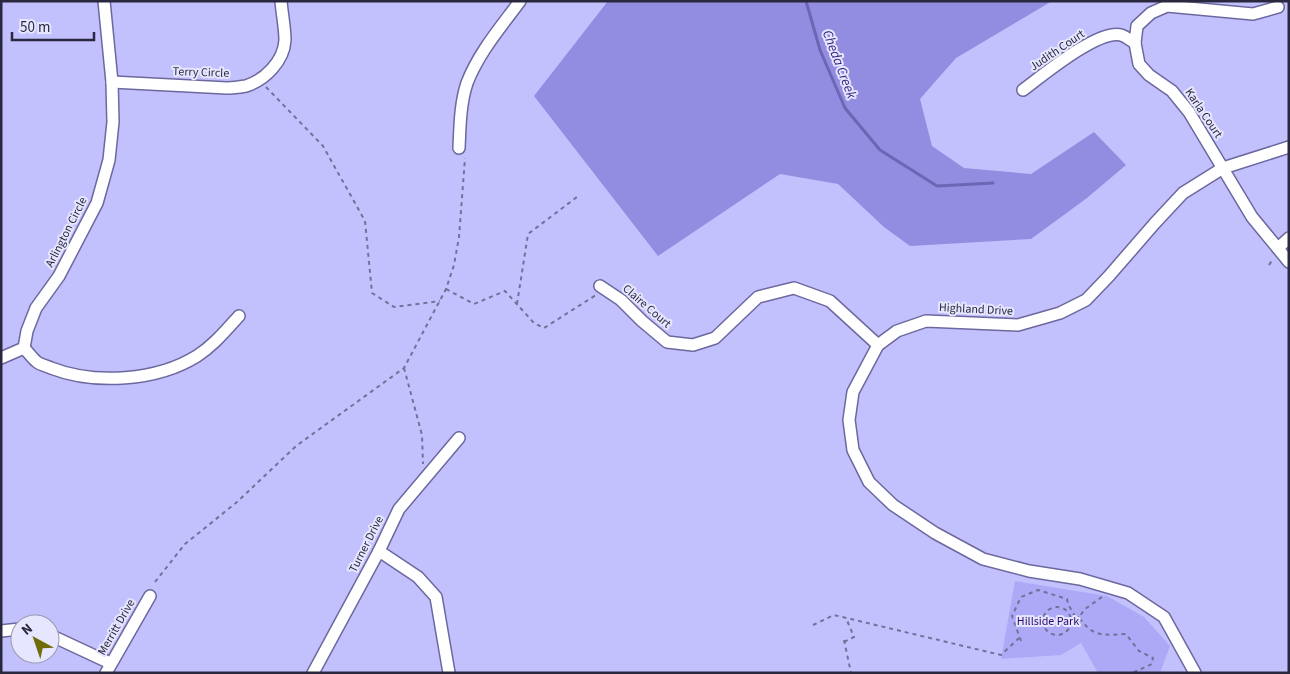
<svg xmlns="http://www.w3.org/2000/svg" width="1290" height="674" font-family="'Source Sans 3',sans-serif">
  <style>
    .green { fill: #ada9f7 }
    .forest { fill: #928de0 }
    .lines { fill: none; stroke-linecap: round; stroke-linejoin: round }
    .stream { stroke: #6d66b5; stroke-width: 3 }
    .street-casing { stroke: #6c689f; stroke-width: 14 }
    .path { stroke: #73719a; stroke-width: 2; stroke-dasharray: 4 4; stroke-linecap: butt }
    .street { stroke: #fff; stroke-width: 11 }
    .labels { text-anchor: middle; stroke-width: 4; stroke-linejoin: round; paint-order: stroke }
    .street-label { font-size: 12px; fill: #29283f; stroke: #e6e6ff }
    .park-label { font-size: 12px; fill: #2a0a6e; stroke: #e6e6ff }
    .water-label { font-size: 14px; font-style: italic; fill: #351d7e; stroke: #e6e6ff }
  </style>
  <rect width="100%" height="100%" fill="#c3c1fd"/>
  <path class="green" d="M1015 581 1107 596 1144 617 1170 646 1160 673H1098L1081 643 1061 655 1001 659Z"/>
  <path class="forest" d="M608 1H1052L956 58 920 99 932 146 964 168 1031 174 1094 132 1126 165 1087 198 1031 239 910 246 884 227 838 184 780 174 658 256 534 96Z"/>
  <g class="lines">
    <path class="stream" d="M806 1 820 50 845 108 880 150 937 186 993 183"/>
    <defs>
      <g id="street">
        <path d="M1278 7 1253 14 1167 6 1151 13 1137 26 1135 43 1139 64 1149 75 1172 91 1189 112 1252 217 1289 262"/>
        <path d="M112 82 227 88C233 88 240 87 246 86 265 80 284 61 285 40 285 28 282 14 281 1"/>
        <path d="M1023 90C1042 76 1098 29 1121 35 1125 36 1130 40 1135 43"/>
        <path d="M459 148C460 127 460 104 467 83 479 52 501 27 520 1"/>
        <path d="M1278 248 1289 238"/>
        <path d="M600 286 621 300 642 321 667 342 693 345 715 338 758 297 794 288 830 301 878 345"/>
        <path d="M24 348 27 331 36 308 59 276 97 203 109 160 113 122 112 82 104 1"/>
        <path d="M24 348C28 352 32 358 37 362 41 365 47 366 51 368 95 385 157 381 197 356 214 345 225 331 239 316"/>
        <path d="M1 358 24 348"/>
        <path d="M379 551 418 577 436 597 449 673"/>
        <path d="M1 631 20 629"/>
        <path d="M50 635 110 663"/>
        <path d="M106 673 150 596"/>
        <path d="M313 673 379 551 399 509 459 438"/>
        <path d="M1195 673 1164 617 1128 593 1080 579 1029 571 983 559 935 533 893 505 869 482 853 450 849 420 853 392 878 345 897 331 926 321 1018 325 1060 313 1086 300 1109 276 1155 223 1183 193 1223 168 1289 147"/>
      </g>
    </defs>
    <use href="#street" class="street-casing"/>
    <g class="path">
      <path d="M266 87 323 146 365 221 372 293 394 307 440 301"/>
      <path d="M1269 265 1273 259"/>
      <path d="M446 289 474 304 505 291 534 323 544 328 596 295"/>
      <path d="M517 304 528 234 577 197"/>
      <path d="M404 368 422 435 423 464"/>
      <path d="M155 582 185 544 237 502 296 446 404 368 446 289 454 265 459 237 465 158"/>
      <path d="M1102 597 1085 609 1079 617C1093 638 1104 635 1126 634L1139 651 1153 658 1152 664 1132 673"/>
      <circle cx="1057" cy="621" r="14"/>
      <path d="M813 625 834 615 1001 655 1019 638"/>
      <path d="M844 640 851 673"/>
      <path d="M1021 641 1012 616 1021 597 1038 590 1067 599 1068 604 1076 618 1079 617"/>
      <path d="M844 642 854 637 846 618"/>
    </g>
    <use href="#street" class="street"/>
  </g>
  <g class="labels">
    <g class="street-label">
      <text transform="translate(1057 50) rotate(-34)" y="4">Judith Court</text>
      <text transform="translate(201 72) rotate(2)" y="4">Terry Circle</text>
      <text transform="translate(1204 113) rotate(56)" y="4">Karla Court</text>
      <text transform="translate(66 232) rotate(-63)" y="4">Arlington Circle</text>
      <text transform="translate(647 306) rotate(41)" y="4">Claire Court</text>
      <text transform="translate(976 309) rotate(3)" y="4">Highland Drive</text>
      <text transform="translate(366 544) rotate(-63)" y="4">Turner Drive</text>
      <text transform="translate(116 627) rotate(-60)" y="4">Merritt Drive</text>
    </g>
    <g class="park-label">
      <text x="1048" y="625">Hillside Park</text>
    </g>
    <g class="water-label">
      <text transform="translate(840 64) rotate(69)" y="5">Cheda Creek</text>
    </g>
  </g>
  <rect width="1290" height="674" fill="none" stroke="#29283f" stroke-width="5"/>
  <g transform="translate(35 639) rotate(320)"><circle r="24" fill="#e6e6ff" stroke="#9a9ab2"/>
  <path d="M0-4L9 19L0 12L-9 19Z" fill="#726c08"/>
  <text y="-8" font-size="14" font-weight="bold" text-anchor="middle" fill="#29283f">N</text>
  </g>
  <path d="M12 32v8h82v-8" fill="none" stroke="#29283f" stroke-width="2.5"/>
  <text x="20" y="32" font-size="15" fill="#29283f" stroke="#e6e6ff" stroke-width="4" paint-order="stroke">50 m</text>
</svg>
